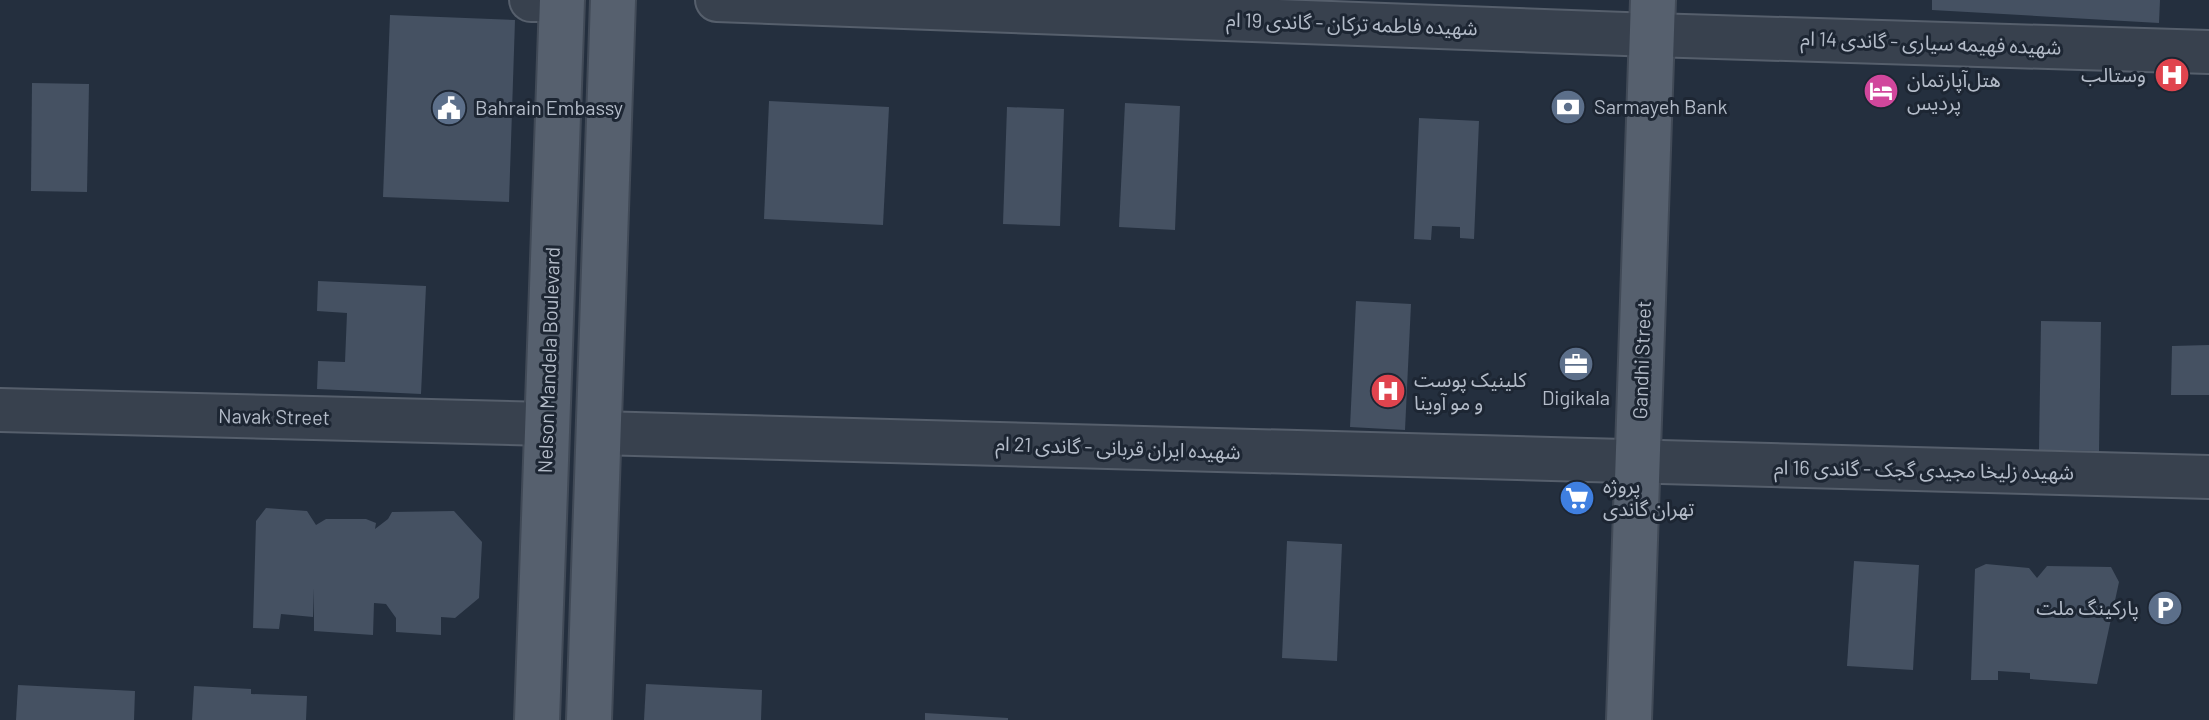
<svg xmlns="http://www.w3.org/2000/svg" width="2209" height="720" font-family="Barlow,'Noto Sans Arabic',sans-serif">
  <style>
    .building { fill: #455162 }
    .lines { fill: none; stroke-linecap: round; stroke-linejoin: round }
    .minor-casing { stroke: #565f6c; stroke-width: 46 }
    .major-casing { stroke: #414a57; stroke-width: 48 }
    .minor { stroke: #38414e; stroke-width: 42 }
    .major { stroke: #56606e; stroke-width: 44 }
    .labels { text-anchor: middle; stroke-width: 6; stroke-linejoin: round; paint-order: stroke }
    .street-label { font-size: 20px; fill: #b4bcc9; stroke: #1d2633 }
    .poi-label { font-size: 20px; fill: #b4bcc9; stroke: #1d2633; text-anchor: start }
  </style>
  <rect width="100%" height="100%" fill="#242f3e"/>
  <g class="building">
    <path d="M1932 0H2160L2159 23 1932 10Z"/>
    <path d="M390 15 515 20 509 202 383 197Z"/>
    <path d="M32 83 89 84 87 192 31 191Z"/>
    <path d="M769 101 889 107 883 225 764 219Z"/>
    <path d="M1125 103 1180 106 1175 230 1119 227Z"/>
    <path d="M1007 107 1064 109 1060 226 1003 224Z"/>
    <path d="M1419 118 1479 121 1474 239 1460 238V227L1432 226 1431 240 1414 239Z"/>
    <path d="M318 281 426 286 421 394 317 389 318 361 345 362 347 313 317 311Z"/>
    <path d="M1356 301 1411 304 1405 430 1350 427Z"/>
    <path d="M2041 321 2101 322 2099 451 2039 450Z"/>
    <path d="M2209 345V395H2171L2172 346Z"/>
    <path d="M266 508 307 511 316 525 326 519H366L376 523 375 529 388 519 392 512 454 511 482 542 479 598 455 618 441 617V635L396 632V618L386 604 374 603 373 635 314 631V588L313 617 281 614 279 629 253 628 256 521Z"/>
    <path d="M1287 541 1342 544 1337 661 1282 658Z"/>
    <path d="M1854 561 1919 565 1913 670 1847 666Z"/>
    <path d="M1986 564 2029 568 2037 578 2047 566 2111 567 2119 582 2097 684 2030 679V673L1998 671V680H1971L1975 569Z"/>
    <path d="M646 684 762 690 761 720H644Z"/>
    <path d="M18 685 135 691 134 720H16Z"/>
    <path d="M194 686 251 689V694L307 696 306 720H192Z"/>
    <path d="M925 713 1008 718V720H925Z"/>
  </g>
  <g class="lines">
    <defs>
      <g id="minor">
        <path d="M531 0H562"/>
        <path d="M717 0 1652 35 2209 52"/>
        <path d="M0 410 547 424"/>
        <path d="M598 433 2209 477"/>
      </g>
      <g id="major">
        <path d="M537 720 562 0"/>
        <path d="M589 720 613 0"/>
        <path d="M1629 720 1653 0"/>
      </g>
    </defs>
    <use href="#minor" class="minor-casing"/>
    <use href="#major" class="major-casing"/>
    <use href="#minor" class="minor"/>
    <use href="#major" class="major"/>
  </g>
  <defs>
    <symbol id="hospital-disc" viewBox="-11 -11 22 22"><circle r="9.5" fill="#e0444e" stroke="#1d2633"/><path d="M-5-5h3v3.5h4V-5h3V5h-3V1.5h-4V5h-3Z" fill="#fff"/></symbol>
    <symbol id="hotel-disc" viewBox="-11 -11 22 22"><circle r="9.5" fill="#d1479c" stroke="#1d2633"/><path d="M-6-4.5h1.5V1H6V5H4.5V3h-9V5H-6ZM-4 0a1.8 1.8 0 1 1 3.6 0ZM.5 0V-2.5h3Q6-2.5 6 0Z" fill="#fff"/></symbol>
    <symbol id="bank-disc" viewBox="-11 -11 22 22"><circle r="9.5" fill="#5c6f8a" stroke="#1d2633"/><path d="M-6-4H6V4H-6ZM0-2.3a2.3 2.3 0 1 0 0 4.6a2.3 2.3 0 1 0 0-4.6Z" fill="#fff"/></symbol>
    <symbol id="civic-disc" viewBox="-11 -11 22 22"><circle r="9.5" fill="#5c6f8a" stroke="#1d2633"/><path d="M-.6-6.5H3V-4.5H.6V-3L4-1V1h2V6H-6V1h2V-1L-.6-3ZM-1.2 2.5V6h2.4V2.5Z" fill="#fff"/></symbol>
    <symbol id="office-disc" viewBox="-11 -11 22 22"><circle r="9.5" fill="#5c6f8a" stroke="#1d2633"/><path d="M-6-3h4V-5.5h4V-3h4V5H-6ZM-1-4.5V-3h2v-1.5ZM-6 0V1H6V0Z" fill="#fff"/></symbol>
    <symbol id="supermarket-disc" viewBox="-11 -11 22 22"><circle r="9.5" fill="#3f7fe0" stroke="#1d2633"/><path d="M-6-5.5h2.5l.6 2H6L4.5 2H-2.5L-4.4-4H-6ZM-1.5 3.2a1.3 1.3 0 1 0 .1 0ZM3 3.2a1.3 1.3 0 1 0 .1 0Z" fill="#fff"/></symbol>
    <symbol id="parking-disc" viewBox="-11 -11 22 22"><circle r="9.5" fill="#5c6f8a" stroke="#1d2633"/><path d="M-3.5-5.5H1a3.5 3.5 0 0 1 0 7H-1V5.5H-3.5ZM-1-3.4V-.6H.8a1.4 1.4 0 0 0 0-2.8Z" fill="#fff"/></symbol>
  </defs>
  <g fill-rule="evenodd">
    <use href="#hospital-disc" x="2152" y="55" width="40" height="40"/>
    <use href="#hotel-disc" x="1861" y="71" width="40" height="40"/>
    <use href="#bank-disc" x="1548" y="87" width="40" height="40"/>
    <use href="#civic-disc" x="429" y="88" width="40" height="40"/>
    <use href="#office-disc" x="1556" y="344" width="40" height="40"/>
    <use href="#hospital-disc" x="1368" y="371" width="40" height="40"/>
    <use href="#supermarket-disc" x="1557" y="478" width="40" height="40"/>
    <use href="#parking-disc" x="2145" y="588" width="40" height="40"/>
  </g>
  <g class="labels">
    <g class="street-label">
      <text transform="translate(1352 24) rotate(2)" y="7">شهیده فاطمه ترکان - گاندی 19 ام</text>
      <text transform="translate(1931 43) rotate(2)" y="7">شهیده فهیمه سیاری - گاندی 14 ام</text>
      <text transform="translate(549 360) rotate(-88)" y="7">Nelson Mandela Boulevard</text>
      <text transform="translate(1642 360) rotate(-88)" y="7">Gandhi Street</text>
      <text transform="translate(274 417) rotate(1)" y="7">Navak Street</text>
      <text transform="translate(1118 448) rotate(2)" y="7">شهیده ایران قربانی - گاندی 21 ام</text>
      <text transform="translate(1924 470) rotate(1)" y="7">شهیده زلیخا مجیدی گجک - گاندی 16 ام</text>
    </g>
    <g class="poi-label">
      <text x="2146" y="82" text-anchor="end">وستالب</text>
      <text x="1907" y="87">هتل‌آپارتمان<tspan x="1907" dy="23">پردیس</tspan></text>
      <text x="1594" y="114">Sarmayeh Bank</text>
      <text x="475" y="115">Bahrain Embassy</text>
      <text x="1414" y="387">کلینیک پوست<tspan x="1414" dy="23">و مو آوینا</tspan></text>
      <text x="1576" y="405" text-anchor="middle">Digikala</text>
      <text x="1603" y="493">پروژه<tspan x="1603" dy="23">تهران گاندی</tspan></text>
      <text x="2139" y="615" text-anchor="end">پارکینگ ملت</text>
    </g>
  </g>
</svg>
